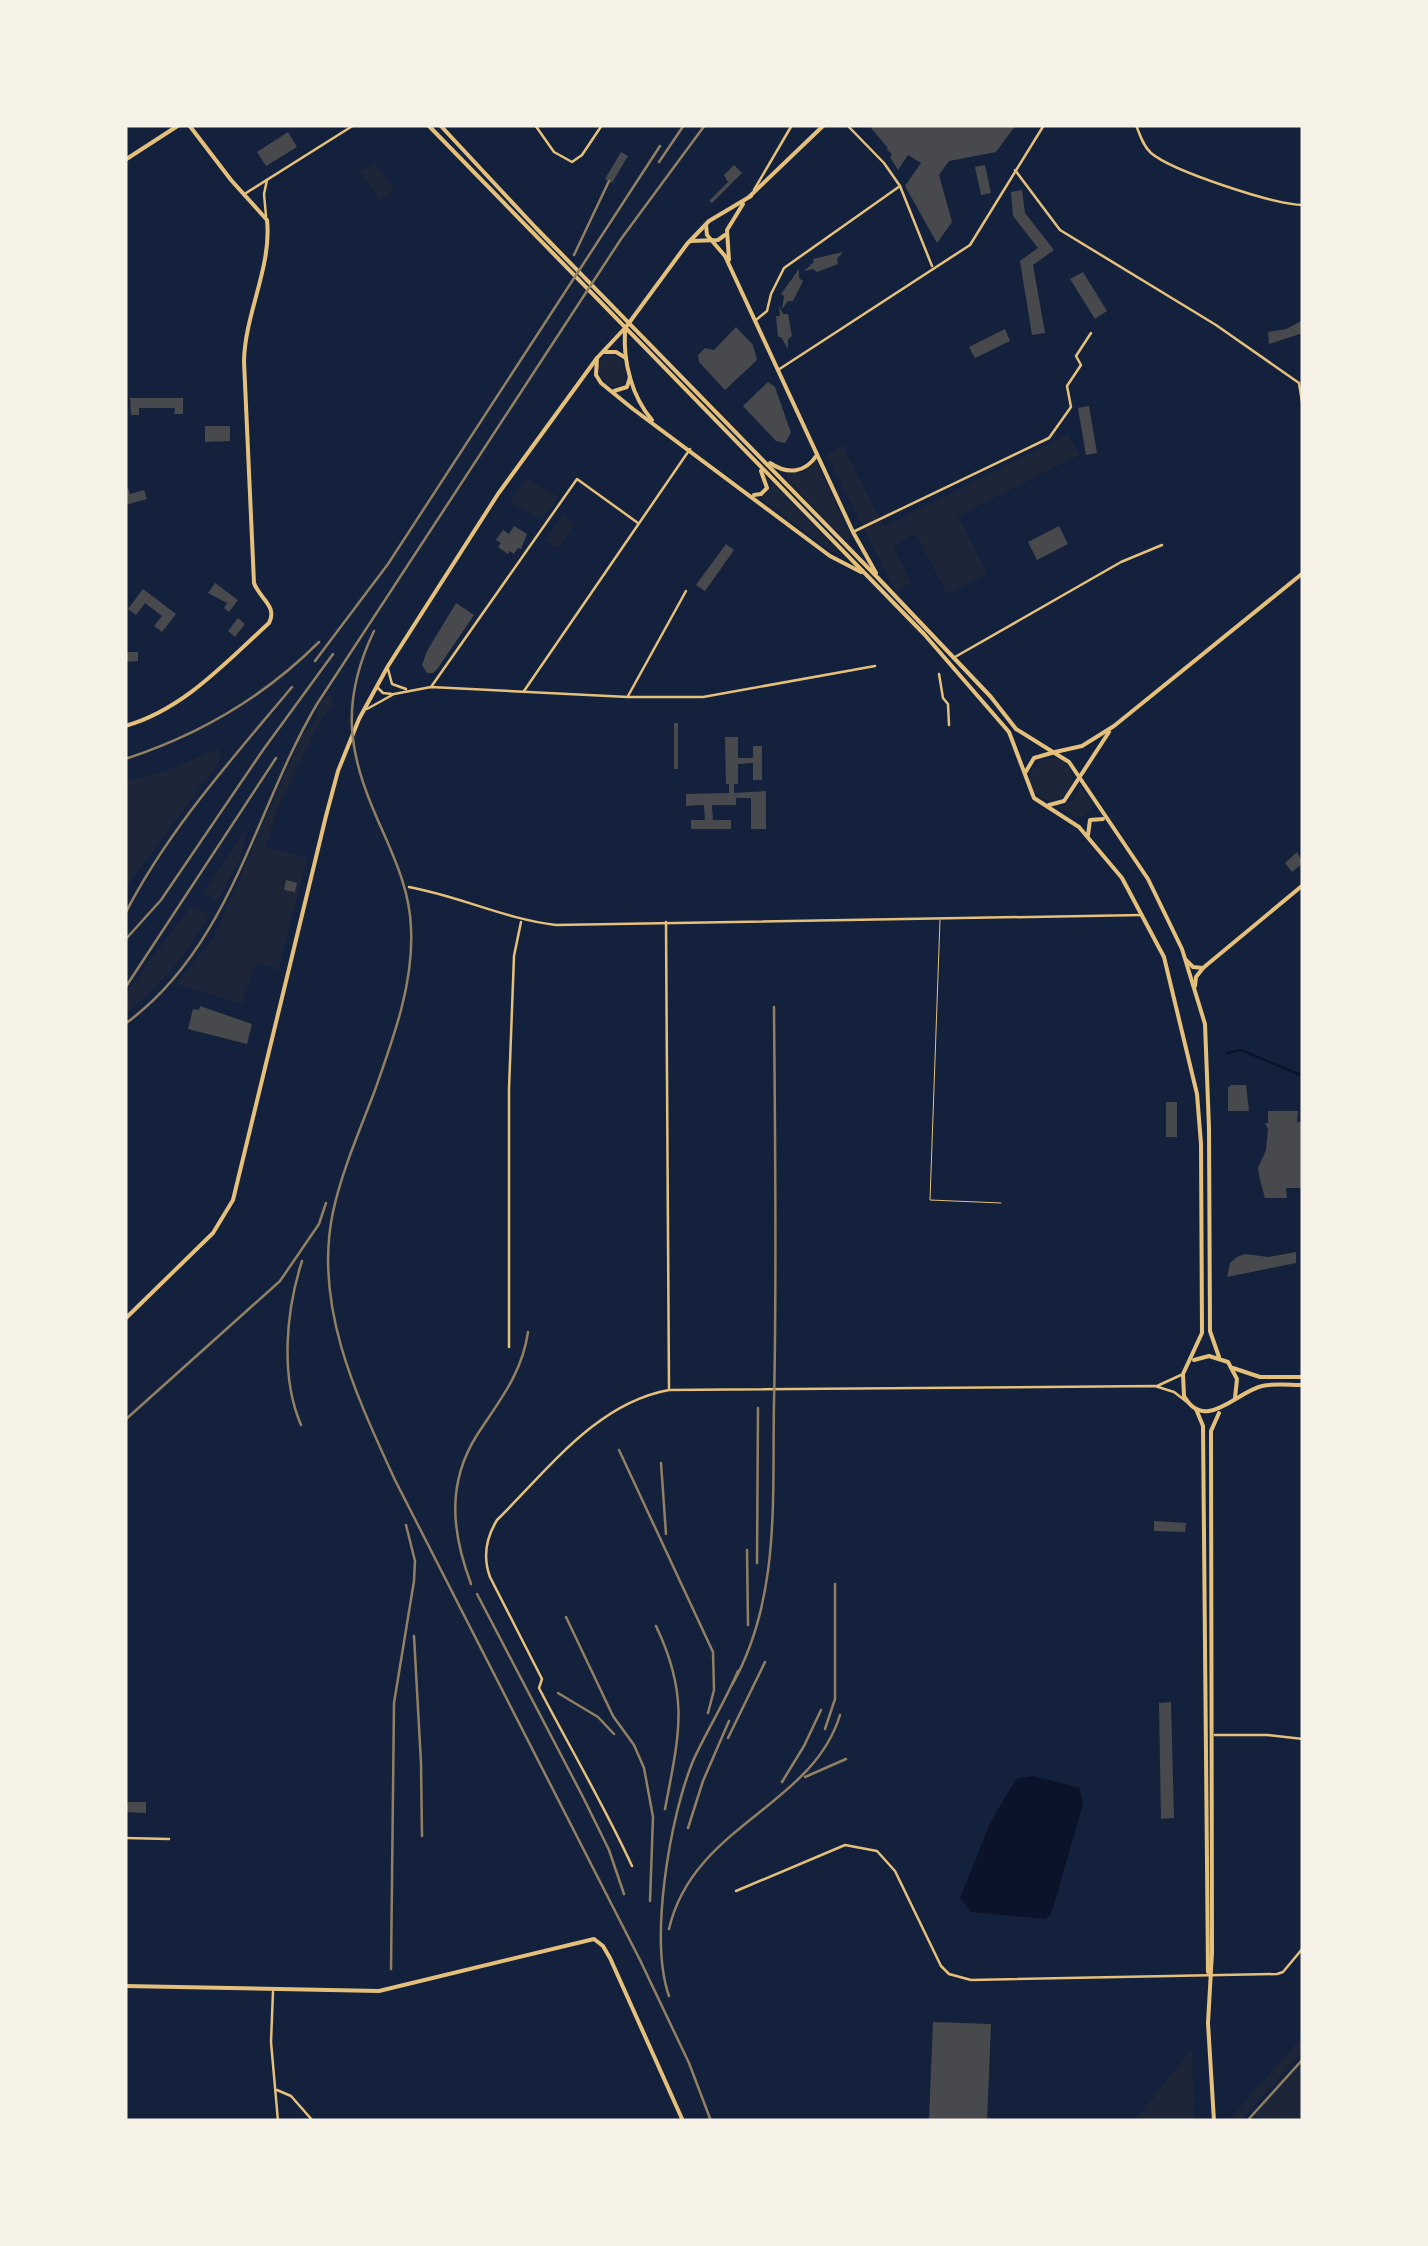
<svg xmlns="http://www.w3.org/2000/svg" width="1428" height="2246" font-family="Arial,sans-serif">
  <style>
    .green { fill: #1d2539 }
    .water { fill: #0b132b }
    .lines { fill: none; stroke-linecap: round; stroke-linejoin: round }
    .stream { stroke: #0b132b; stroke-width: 2.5 }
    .building { fill: #48494c }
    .service { stroke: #e5c07b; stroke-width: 1 }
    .minor { stroke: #e5c07b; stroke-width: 2.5 }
    .tertiary { stroke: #e5c07b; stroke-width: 4 }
    .secondary { stroke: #e5c07b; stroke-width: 4 }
    .rail { stroke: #918062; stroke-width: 2.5 }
  </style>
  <rect width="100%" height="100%" fill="#14213d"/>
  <g class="green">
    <path d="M374 162 394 190 380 200 360 172Z"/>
    <path d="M617 355 625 369V382L619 387C606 386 600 379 597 367L604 356Z"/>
    <path d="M1068 434 1079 455 958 516 987 574 947 594 916 534 893 546 911 583 896 591 826 455 842 445 884 527Z"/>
    <path d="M816 460 851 538 848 542 783 475 803 471Z"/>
    <path d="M527 478 558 497 542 519 510 502Z"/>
    <path d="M772 482 837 551 832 552 760 497 770 491Z"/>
    <path d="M563 515 575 524 558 548 545 540Z"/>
    <path d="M330 693 334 706 322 718 277 810 266 846 307 858 278 970 256 963 242 1004 176 984 214 937 301 737 315 721 319 704Z"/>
    <path d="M218 749 222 758 125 889V781L168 770Z"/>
    <circle cx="1051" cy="779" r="21"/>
    <path d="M1081 787 1092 807 1086 815 1077 817 1059 808 1072 801Z"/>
    <path d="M247 828 240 860 216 902 203 892Z"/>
    <path d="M192 905 209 915C186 957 162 984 125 1014V995Z"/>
    <path d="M1303 2036V2051L1241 2121H1228Z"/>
    <path d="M1192 2049 1194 2121H1135Z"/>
    <path d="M1303 2060V2121H1256V2113Z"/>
  </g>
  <path class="water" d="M1033 1776 1080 1788 1083 1804 1052 1912 1046 1919 971 1912 960 1898 990 1823 1016 1779Z"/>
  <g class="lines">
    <path class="stream" d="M1227 1053 1241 1050 1303 1076"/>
  </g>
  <g class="building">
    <path d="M873 125H1016L996 152 949 161 939 175 952 222 937 243 905 186 921 163 908 155 898 170 890 157 892 154 887 150 888 148 871 128Z"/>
    <path d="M288 132 297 147 266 166 257 152Z"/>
    <path d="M621 152 628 156 612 183 605 179Z"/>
    <path d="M734 165 742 173 712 203 709 201 728 182 724 175Z"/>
    <path d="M985 165 991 193 981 195 975 167Z"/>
    <path d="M1022 190 1025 213 1054 250 1033 265 1045 333 1032 335 1020 261 1038 248 1013 216 1011 192Z"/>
    <path d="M843 252 837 259 838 264 817 272 813 269 804 271 814 262 813 259Z"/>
    <path d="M799 269V278L803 281 793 301H788L782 309 784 296 781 294Z"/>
    <path d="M1083 272 1107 311 1095 319 1070 279Z"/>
    <path d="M779 306 783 314H788L792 336 788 339V349L781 337H778L776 316H780Z"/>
    <path d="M1303 320V333L1269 344 1268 332 1286 329Z"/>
    <path d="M736 327 753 345 757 360 725 390 699 362 698 355 705 348 714 350Z"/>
    <path d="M1005 329 1010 341 975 358 969 347Z"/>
    <path d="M768 382 775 387 791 433 785 443 776 441 743 406Z"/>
    <path d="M130 398H183V414H174L175 408H139V415H131Z"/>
    <path d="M1089 406 1097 453 1086 455 1078 408Z"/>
    <path d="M205 426H230V441L205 442Z"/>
    <path d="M128 488 130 494 144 490 147 499 125 505V489Z"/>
    <path d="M514 526 527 534 521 549 518 548 514 554 510 551 508 554 498 547 501 543 496 540 503 530 509 534Z"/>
    <path d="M1059 526 1068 544 1037 560 1028 542Z"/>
    <path d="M726 544 734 550 705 591 696 585Z"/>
    <path d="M215 583 238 600 229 612 224 608 227 603 208 593Z"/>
    <path d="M143 589 176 614 162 632 154 626 162 616 145 603 136 615 128 609Z"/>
    <path d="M456 603 474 615 438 668 433 673H427L422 665 427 651Z"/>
    <path d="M238 618 245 624 235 637 228 631Z"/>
    <path d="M125 652H138V661L125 662Z"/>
    <rect x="674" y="723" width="4" height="46"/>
    <path d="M725 737H738V758H753V746H762V780H753V763L738 764V784H734V793L766 791V829H751V798H736V805H712L713 820H731V829H691V820H705L704 805 686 806V794L729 793V784H726Z"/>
    <path d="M1297 852 1303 863 1292 872 1285 863Z"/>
    <path d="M286 880 297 883 295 892 284 890Z"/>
    <path d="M200 1006 252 1024 247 1044 188 1029 193 1009 199 1010Z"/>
    <path d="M1231 1085H1246L1249 1111H1228V1088Z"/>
    <rect x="1166" y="1102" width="11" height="35"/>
    <path d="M1268 1111H1298L1297 1122H1303V1188H1286L1287 1198H1265L1260 1180 1258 1168 1266 1150 1268 1129 1265 1123H1268Z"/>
    <path d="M1296 1252V1263L1227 1277 1230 1263 1237 1257 1245 1254 1268 1257Z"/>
    <path d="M1154 1521 1186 1523 1185 1532 1154 1531Z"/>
    <path d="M1171 1702 1174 1818 1161 1819 1159 1703Z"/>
    <path d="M125 1802H146V1813L125 1812Z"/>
    <path d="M933 2022 991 2024 987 2121H929Z"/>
  </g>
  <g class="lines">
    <path class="service" d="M940 920 930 1200 1001 1203"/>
    <g class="minor">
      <path d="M535 125 554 152 572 162 582 155 602 125"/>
      <path d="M847 125 884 163 900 186 932 266"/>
      <path d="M1136 125C1140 135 1143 146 1151 153 1172 171 1275 205 1303 205"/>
      <path d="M1015 170 1060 230 1216 325 1299 383 1303 408"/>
      <path d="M754 190 792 125"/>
      <path d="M246 193 354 125"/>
      <path d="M266 216 264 194 267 180"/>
      <path d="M756 320 767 311 771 294 784 268 900 186"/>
      <path d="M778 370 970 245 1044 125"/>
      <path d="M855 531 1049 438 1071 407 1067 386 1081 365 1076 356 1091 333"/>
      <path d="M955 657 1121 562 1162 545"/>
      <path d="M388 669 392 684 406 689"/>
      <path d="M939 674 943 698 948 704 949 725"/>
      <path d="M377 687 383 693 392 694"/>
      <path d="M431 687 577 479 638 523"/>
      <path d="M524 691 690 449"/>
      <path d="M628 696 686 591"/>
      <path d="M367 709 394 694 431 687 628 697H703L875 666"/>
      <path d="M409 887C459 896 505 919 556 925L1142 915"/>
      <path d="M666 922 669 1388"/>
      <path d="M509 1347V1089L514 956 521 922"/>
      <path d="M1157 1386 1181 1375"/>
      <path d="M1215 1735H1267L1303 1739"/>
      <path d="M125 1838 169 1839"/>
      <path d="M632 1866C604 1805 570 1748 539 1688L542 1679 490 1577C483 1558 486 1538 497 1520 547 1471 596 1403 669 1390L1155 1386 1174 1392 1187 1402"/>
      <path d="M736 1891 845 1845 877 1851 895 1871 941 1966 949 1974 971 1980 1277 1974 1283 1972 1303 1948"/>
      <path d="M273 1992 271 2042 278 2121"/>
      <path d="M277 2090 291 2096 313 2121"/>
    </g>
    <g class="tertiary">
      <path d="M125 160 179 125"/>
      <path d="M125 726C183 710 226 662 269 623 278 606 259 598 254 583L244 361C245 313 272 267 267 220L231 180 189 125"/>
      <path d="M1055 752 1082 746 1114 726 1303 573"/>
      <path d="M1079 778 1109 732"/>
      <path d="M1186 960 1193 967 1203 968"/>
      <path d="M1195 986 1196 977 1203 968 1303 885"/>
      <path d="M125 1319 213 1233 233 1200 326 816 338 771 359 719 388 666 498 494 597 358"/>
      <path d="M125 1986 379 1991 594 1939 603 1946 610 1958 683 2121"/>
    </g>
    <g class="secondary">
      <path d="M428 125 924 634 1009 732 1034 798 1079 827 1122 878 1164 957 1197 1094 1201 1144 1202 1333 1183 1374 1184 1396C1205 1433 1236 1392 1262 1386 1275 1383 1290 1385 1303 1385"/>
      <path d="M440 125 536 228 878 578 991 697 1016 729 1069 762 1148 879 1182 949 1205 1024 1209 1128 1210 1331 1219 1357"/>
      <path d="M751 196 709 221 687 244 626 327 597 358 596 375 601 383 633 409 830 556 861 572"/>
      <path d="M749 197 824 125"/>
      <path d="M706 225 707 235 725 256 853 532 876 573"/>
      <path d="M691 241 718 240 725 235"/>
      <path d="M729 260 727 230 743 204"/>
      <path d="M625 331C623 362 632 397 652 420"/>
      <path d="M604 352H616L626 358"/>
      <path d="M614 391 627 387 630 377"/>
      <path d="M770 463C788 475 805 473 817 455"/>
      <path d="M754 495 761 494 767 488 761 471"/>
      <path d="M1025 773 1034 758 1055 752"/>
      <path d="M1049 805 1064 801 1079 778"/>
      <path d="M1088 835 1090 820 1103 819"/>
      <path d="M1194 1360 1209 1356 1228 1362 1237 1379 1235 1398"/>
      <path d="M1233 1368 1260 1377H1303"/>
      <path d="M1196 1409 1203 1426 1208 1972"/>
      <path d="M1214 2121 1208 2023 1212 1953 1211 1431 1219 1413"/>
    </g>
    <g class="rail">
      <path d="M659 162 684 125"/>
      <path d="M574 255 609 181"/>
      <path d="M374 631C337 708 350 760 384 834 397 864 410 894 411 928 414 983 393 1039 375 1090 360 1130 342 1170 333 1212 313 1306 357 1397 395 1480L640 1960 689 2063 711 2121"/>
      <path d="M315 661 388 564 660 146"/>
      <path d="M125 759C199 735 264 697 319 642"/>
      <path d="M125 914C168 830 232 759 292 687"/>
      <path d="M125 940 161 900 263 750 333 654"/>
      <path d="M125 988 276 758"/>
      <path d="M125 1024C231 947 254 811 317 704L621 239 705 125"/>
      <path d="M125 1420 280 1281 319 1224 326 1203"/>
      <path d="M301 1425C280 1376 286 1311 302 1261"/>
      <path d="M619 1450 713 1652 714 1690 708 1713"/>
      <path d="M661 1463 666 1534"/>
      <path d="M747 1550 748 1625"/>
      <path d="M757 1563 758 1408"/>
      <path d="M471 1584C452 1533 446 1484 477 1435 499 1401 522 1374 528 1332"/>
      <path d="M477 1594 584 1799 609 1850 624 1894"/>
      <path d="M566 1617 613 1716 634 1745 644 1768 653 1817 650 1901"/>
      <path d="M656 1626C690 1697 679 1735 665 1809"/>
      <path d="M414 1636 421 1763 422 1836"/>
      <path d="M732 1685C781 1598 772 1498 774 1402 777 1270 775 1138 774 1007"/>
      <path d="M558 1693 598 1717 614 1734"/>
      <path d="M825 1729 835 1699V1584"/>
      <path d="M728 1738 765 1662"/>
      <path d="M805 1777 846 1759"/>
      <path d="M782 1782 804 1746 821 1710"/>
      <path d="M688 1828 703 1781 729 1721"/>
      <path d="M669 1929C693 1825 812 1807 840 1715"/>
      <path d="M391 1969 394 1703 414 1581 415 1561 406 1525"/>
      <path d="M669 1996C649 1939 670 1817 693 1761 707 1730 725 1702 738 1671"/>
      <path d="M1247 2121 1303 2059"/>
    </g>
  </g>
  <rect width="1428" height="2246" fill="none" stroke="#f6f1e7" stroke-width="255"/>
</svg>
